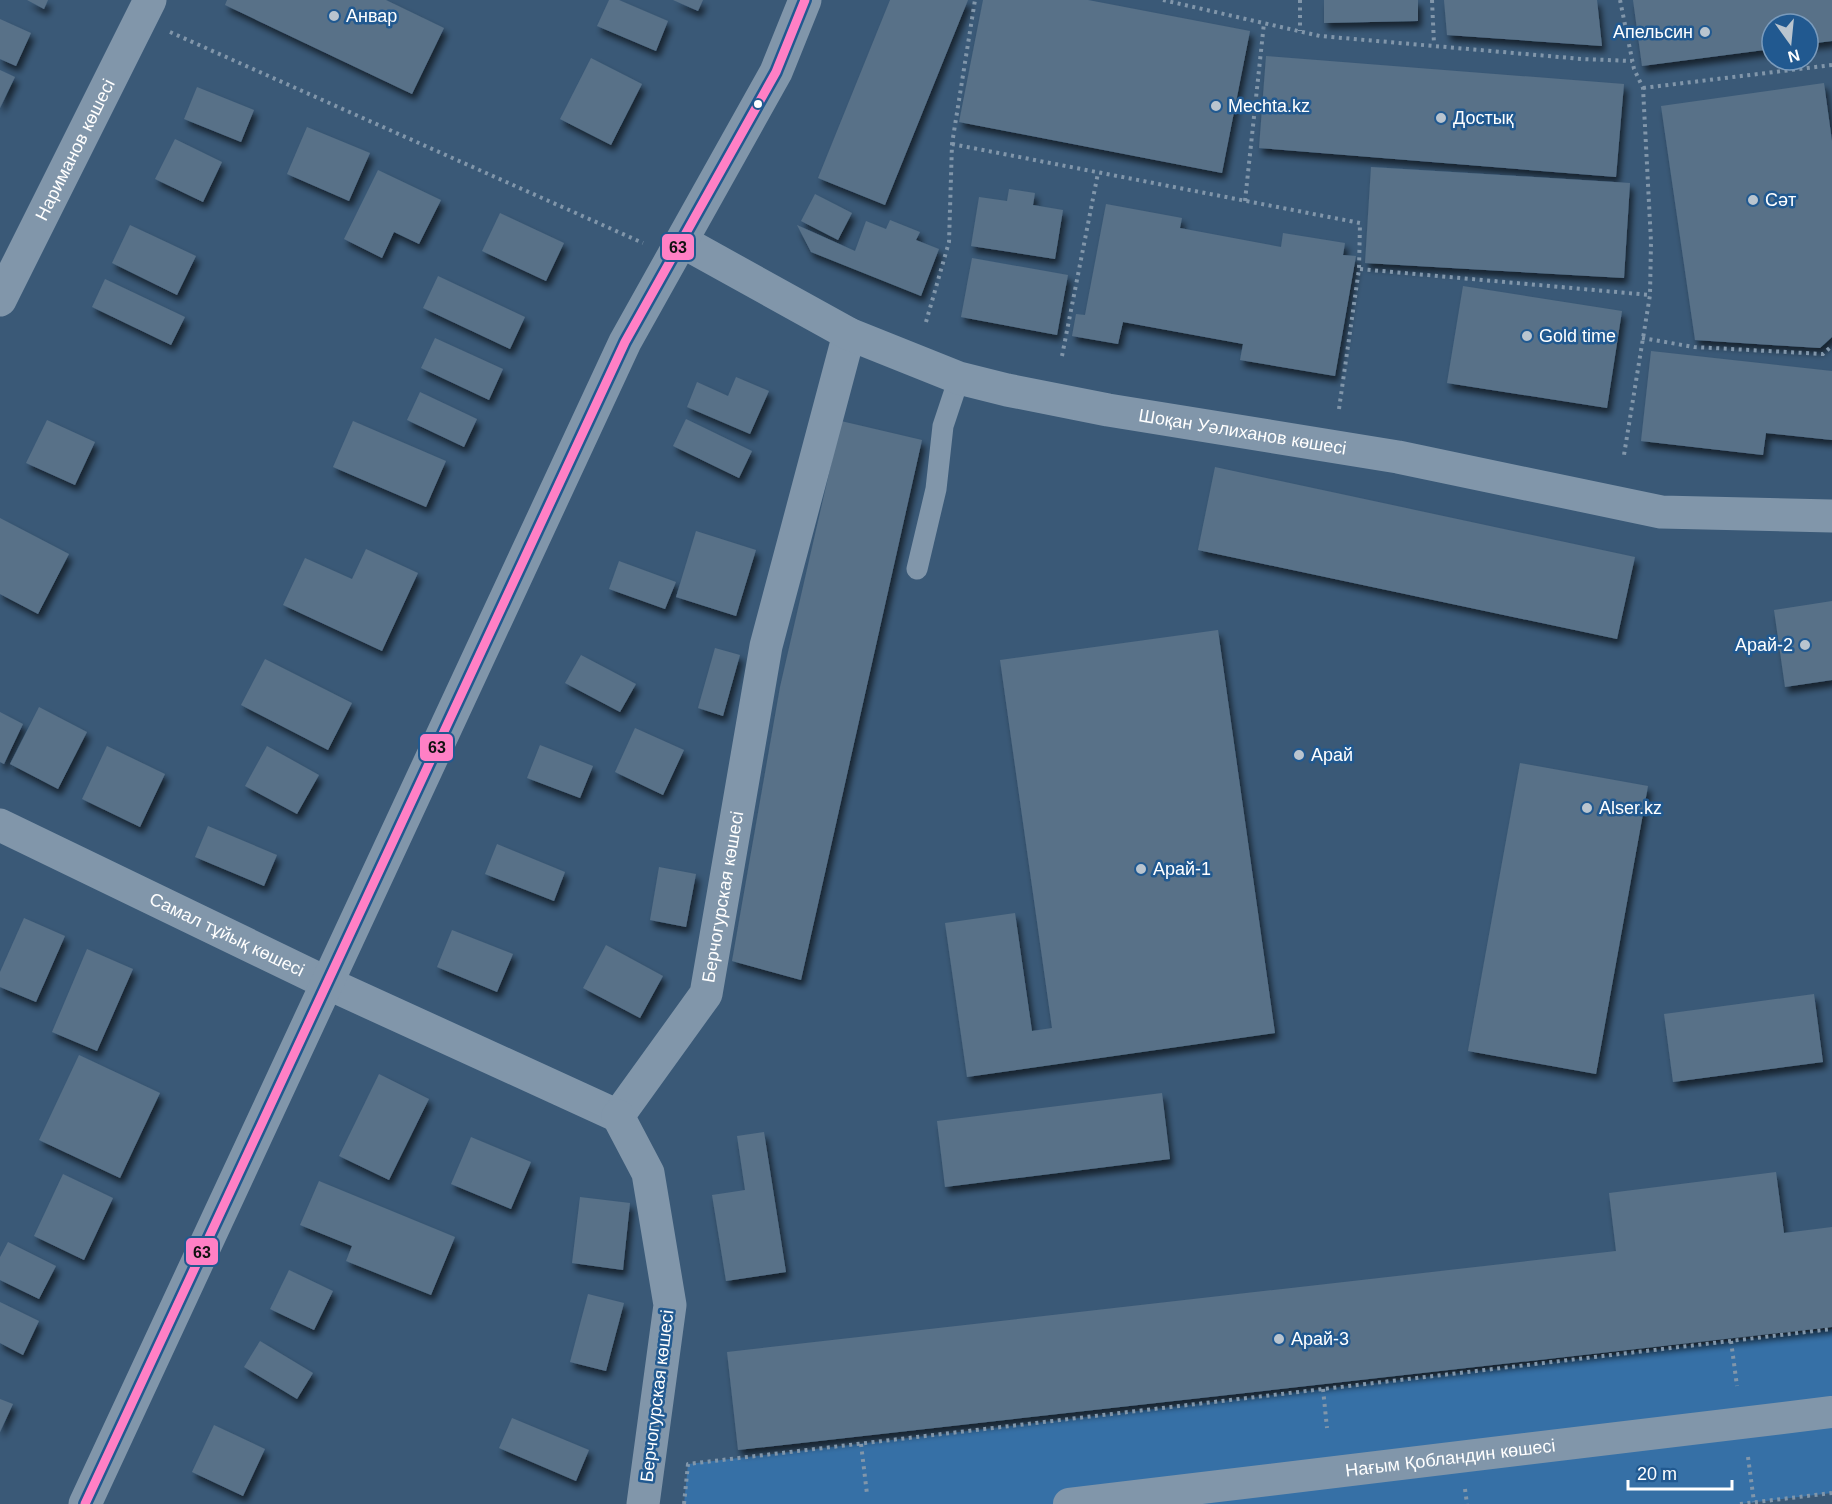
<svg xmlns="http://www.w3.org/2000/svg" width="1832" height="1504" font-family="Arial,sans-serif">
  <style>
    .green { fill: #3670a6 }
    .building { fill: #587188; filter: url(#shadow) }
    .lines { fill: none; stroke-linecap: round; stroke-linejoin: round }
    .path { stroke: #8196aa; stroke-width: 4; stroke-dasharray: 3 4.5; stroke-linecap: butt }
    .service { stroke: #8196aa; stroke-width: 21 }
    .pedestrian { stroke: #8196aa; stroke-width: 32 }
    .minor { stroke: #8196aa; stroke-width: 33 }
    .tertiary { stroke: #8196aa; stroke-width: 33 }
    .bus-1-casing { stroke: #215990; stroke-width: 14 }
    .bus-1 { stroke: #ff80c5; stroke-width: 9 }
    .poi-dot { fill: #bac5cf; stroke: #215990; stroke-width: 2 }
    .bus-dot { fill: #fff; stroke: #215990; stroke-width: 2 }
    .labels { text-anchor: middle; stroke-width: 5; stroke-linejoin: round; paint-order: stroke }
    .poi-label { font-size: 18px; fill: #fff; stroke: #215990; text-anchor: start }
    .street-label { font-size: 18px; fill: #fff; stroke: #215990 }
    .line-badge { stroke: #215990; stroke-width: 2 }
    .pale-badge-label { font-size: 16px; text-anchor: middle; font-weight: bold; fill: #111 }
  </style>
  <defs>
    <filter id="shadow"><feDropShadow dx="3.5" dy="6" stdDeviation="3" flood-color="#0009"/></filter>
  </defs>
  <rect width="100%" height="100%" fill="#3a5977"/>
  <path class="green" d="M1832 1329V1493L1740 1504H684L688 1464Z"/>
  <g class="building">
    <path d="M27 0H48L44 9Z"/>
    <path d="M227 0H386L444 28 412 94 225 5Z"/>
    <path d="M609 0H619L668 21 656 51 597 26Z"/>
    <path d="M673 0H703L698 11Z"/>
    <path d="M890 0H968L885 205 818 178Z"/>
    <path d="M983 0H1088L1250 31 1222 173 959 122Z"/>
    <path d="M1324 0H1418V21L1324 23Z"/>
    <path d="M1444 0H1597L1602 46 1447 35Z"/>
    <path d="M1633 0H1832V41L1808 44V24H1772V49L1642 66Z"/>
    <path d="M0 19 31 33 16 66 0 59Z"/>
    <path d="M1266 56 1624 84 1616 177 1259 148Z"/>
    <path d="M591 58 642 84 611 145 560 119Z"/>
    <path d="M0 70 15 77 0 108Z"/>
    <path d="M1824 83 1832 141V337L1820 348 1695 340 1661 106Z"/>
    <path d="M197 87 254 110 241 142 184 119Z"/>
    <path d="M307 127 370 153 349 201 287 174Z"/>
    <path d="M175 139 222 162 203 202 155 179Z"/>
    <path d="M1371 167 1630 183 1624 278 1365 263Z"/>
    <path d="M378 170 441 200 419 244 394 232 382 258 344 239Z"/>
    <path d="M1009 189 1035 193 1033 205 1063 210 1055 259 971 246 979 197 1007 201Z"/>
    <path d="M815 194 852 213 838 240 801 221Z"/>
    <path d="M1106 204 1182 218 1180 228 1260 243 1281 247 1283 233 1345 243 1343 255 1356 256 1335 376 1240 360 1243 344 1123 322 1118 344 1072 336 1076 314 1085 315Z"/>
    <path d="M500 213 564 243 546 281 482 251Z"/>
    <path d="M890 220 920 232 916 240 939 249 921 296 811 252 797 225 855 251 866 221 886 229Z"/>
    <path d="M130 225 196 256 177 295 112 263Z"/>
    <path d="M972 258 1068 275 1057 335 961 317Z"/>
    <path d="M438 276 525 317 510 349 423 308Z"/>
    <path d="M105 279 185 317 171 345 92 307Z"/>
    <path d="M1463 286 1622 311 1607 408 1447 383Z"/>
    <path d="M435 338 503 369 489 400 421 368Z"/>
    <path d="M1651 351 1832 371V440L1766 433 1763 455 1641 441Z"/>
    <path d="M736 377 769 391 750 434 687 407 697 382 728 396Z"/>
    <path d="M420 392 477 419 464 447 407 420Z"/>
    <path d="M686 419 752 451 739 478 673 446Z"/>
    <path d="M47 420 95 442 75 485 26 463Z"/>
    <path d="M353 421 446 461 426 507 333 467Z"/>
    <path d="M841 421 922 440 801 980 732 961 780 687Z"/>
    <path d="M1215 467 1635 557 1617 639 1198 550Z"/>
    <path d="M0 518 69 554 38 614 0 594Z"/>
    <path d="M696 531 756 550 736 616 676 597Z"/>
    <path d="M366 549 418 573 382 651 283 605 305 558 352 579Z"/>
    <path d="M619 561 676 582 665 609 609 589Z"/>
    <path d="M1832 601V680L1785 687 1774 610Z"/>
    <path d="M1218 630 1275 1033 967 1077 945 923 1015 913 1032 1031 1052 1028 1000 660Z"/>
    <path d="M715 648 740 655 723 716 698 708Z"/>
    <path d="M581 655 636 684 620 712 565 683Z"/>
    <path d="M265 659 352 703 328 750 241 705Z"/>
    <path d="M39 707 87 732 58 789 10 764Z"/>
    <path d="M0 712 23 724 4 764 0 762Z"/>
    <path d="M635 728 684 750 663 795 615 772Z"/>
    <path d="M540 745 593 766 580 798 527 778Z"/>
    <path d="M107 746 165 774 140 827 82 799Z"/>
    <path d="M267 746 319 775 297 814 245 786Z"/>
    <path d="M1520 763 1648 786 1596 1074 1468 1051Z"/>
    <path d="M208 826 277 855 264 886 195 857Z"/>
    <path d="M497 844 565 872 554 901 485 874Z"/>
    <path d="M659 867 696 874 686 927 650 920Z"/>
    <path d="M24 918 65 936 36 1002 0 987V972Z"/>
    <path d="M452 930 513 954 497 992 437 967Z"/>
    <path d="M606 945 663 976 640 1018 583 988Z"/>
    <path d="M87 949 133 969 97 1051 52 1032Z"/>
    <path d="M1814 994 1823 1062 1673 1082 1664 1014Z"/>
    <path d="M79 1055 160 1093 120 1178 39 1140Z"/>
    <path d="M379 1074 429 1099 389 1180 339 1156Z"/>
    <path d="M1162 1093 1170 1159 945 1187 937 1121Z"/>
    <path d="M764 1132 786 1272 726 1281 712 1195 745 1190 737 1136Z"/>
    <path d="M471 1137 531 1162 511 1209 451 1184Z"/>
    <path d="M1776 1172 1784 1233 1832 1227V1327L738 1450 727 1352 1616 1251 1609 1193Z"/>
    <path d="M63 1174 113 1198 84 1260 34 1236Z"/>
    <path d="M319 1181 455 1237 431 1295 346 1261 352 1246 300 1225Z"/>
    <path d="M580 1197 630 1203 623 1270 572 1263Z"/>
    <path d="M8 1242 56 1266 39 1299 0 1280V1257Z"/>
    <path d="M289 1270 333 1291 314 1330 270 1309Z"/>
    <path d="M588 1294 624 1303 606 1371 570 1362Z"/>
    <path d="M0 1302 39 1321 23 1355 0 1343Z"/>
    <path d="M260 1341 313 1373 297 1399 244 1367Z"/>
    <path d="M0 1399 13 1404 0 1432Z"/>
    <path d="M512 1418 589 1450 576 1481 499 1448Z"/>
    <path d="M214 1425 265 1449 243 1496 192 1472Z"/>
  </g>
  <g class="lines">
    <g class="path">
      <path d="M1163 0 1320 36 1582 59 1632 61"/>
      <path d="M1300 0V31"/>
      <path d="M1432 0 1434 44"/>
      <path d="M1620 0 1634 69 1643 88 1651 242 1650 295 1624 455"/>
      <path d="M170 32 643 243"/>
      <path d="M1643 88 1832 65"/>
      <path d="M952 144 1360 223 1359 269"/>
      <path d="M1245 201 1264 23"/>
      <path d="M926 322 949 242 952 144 975 0"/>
      <path d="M1642 338 1694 347 1823 354 1832 346"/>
      <path d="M1062 356 1098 173"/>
      <path d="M1339 409 1359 269 1650 295"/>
      <path d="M1731 1341 1737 1386"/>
      <path d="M1323 1389 1327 1428"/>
      <path d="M861 1444 867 1494"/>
      <path d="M1748 1457 1754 1502"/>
      <path d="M1465 1489 1467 1504"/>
      <path d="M684 1504 688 1464 1832 1329"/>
      <path d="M1740 1504 1832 1493"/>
    </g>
    <path class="service" d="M917 569 936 489 943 426 959 378"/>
    <path class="pedestrian" id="s1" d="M1069 1504 1832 1412"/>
    <g class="minor">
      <path id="s2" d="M0 825 327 983 618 1116"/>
      <path id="s3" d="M618 1116 706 994 766 646 849 334"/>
      <path d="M618 1116 648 1173 670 1305 643 1504"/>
    </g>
    <g class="tertiary">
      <path id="s4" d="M683 242 849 334 959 378 1007 390 1108 410 1398 457 1661 512 1832 516"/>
      <path id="s5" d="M0 300 150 0"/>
      <path d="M85 1504 625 342 776 72 805 0"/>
    </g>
    <defs>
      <path id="bus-1" d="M85 1504 625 342 776 72 805 0"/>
    </defs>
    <use href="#bus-1" class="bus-1-casing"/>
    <use href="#bus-1" class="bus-1"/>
  </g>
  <g class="poi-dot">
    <circle cx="334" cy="16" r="6"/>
    <circle cx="1705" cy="32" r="6"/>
    <circle cx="1216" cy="106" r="6"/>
    <circle cx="1441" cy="118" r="6"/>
    <circle cx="1753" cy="200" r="6"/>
    <circle cx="1527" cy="336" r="6"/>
    <circle cx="1805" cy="645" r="6"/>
    <circle cx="1299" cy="755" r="6"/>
    <circle cx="1587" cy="808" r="6"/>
    <circle cx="1141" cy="869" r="6"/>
    <circle cx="1279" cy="1339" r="6"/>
  </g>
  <circle class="bus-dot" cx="758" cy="104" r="5"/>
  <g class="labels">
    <g class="poi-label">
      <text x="346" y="22">Анвар</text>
      <text x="1693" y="38" text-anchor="end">Апельсин</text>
      <text x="1228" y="112">Mechta.kz</text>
      <text x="1453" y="124">Достық</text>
      <text x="1765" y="206">Сәт</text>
      <text x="1539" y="342">Gold time</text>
      <text x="1793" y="651" text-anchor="end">Арай-2</text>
      <text x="1311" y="761">Арай</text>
      <text x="1599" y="814">Alser.kz</text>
      <text x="1153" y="875">Арай-1</text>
      <text x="1291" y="1345">Арай-3</text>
    </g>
    <g class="street-label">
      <text dy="6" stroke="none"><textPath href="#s5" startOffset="168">Нариманов көшесі</textPath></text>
      <text dy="6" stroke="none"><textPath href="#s4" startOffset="597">Шоқан Уәлиханов көшесі</textPath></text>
      <text dy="6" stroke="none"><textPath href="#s3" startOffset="249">Берчогурская көшесі</textPath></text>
      <text dy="6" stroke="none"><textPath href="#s2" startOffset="252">Самал тұйық көшесі</textPath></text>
      <text transform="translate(657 1396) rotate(-83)" y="6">Берчогурская көшесі</text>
      <text dy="6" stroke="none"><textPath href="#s1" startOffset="384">Нағым Қобландин көшесі</textPath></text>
    </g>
  </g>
  <g class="line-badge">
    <rect x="661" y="233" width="34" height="28" rx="6" fill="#ff80c5"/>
    <rect x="419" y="733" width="35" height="29" rx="6" fill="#ff80c5"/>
    <rect x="185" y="1237" width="34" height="29" rx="6" fill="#ff80c5"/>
  </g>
  <g class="pale-badge-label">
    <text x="678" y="253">63</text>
    <text x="437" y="753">63</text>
    <text x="202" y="1258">63</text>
  </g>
  <g transform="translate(1790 42) rotate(165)"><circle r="28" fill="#215990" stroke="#7a9bbc" stroke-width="1.5"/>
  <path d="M0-4.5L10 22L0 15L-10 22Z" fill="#bac5cf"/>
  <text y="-9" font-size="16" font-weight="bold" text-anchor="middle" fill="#ffffff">N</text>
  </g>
  <path d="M1628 1480v9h104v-9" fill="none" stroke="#ffffff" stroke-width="3"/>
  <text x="1637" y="1480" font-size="18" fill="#ffffff" stroke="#215990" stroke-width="4.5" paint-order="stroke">20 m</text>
</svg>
